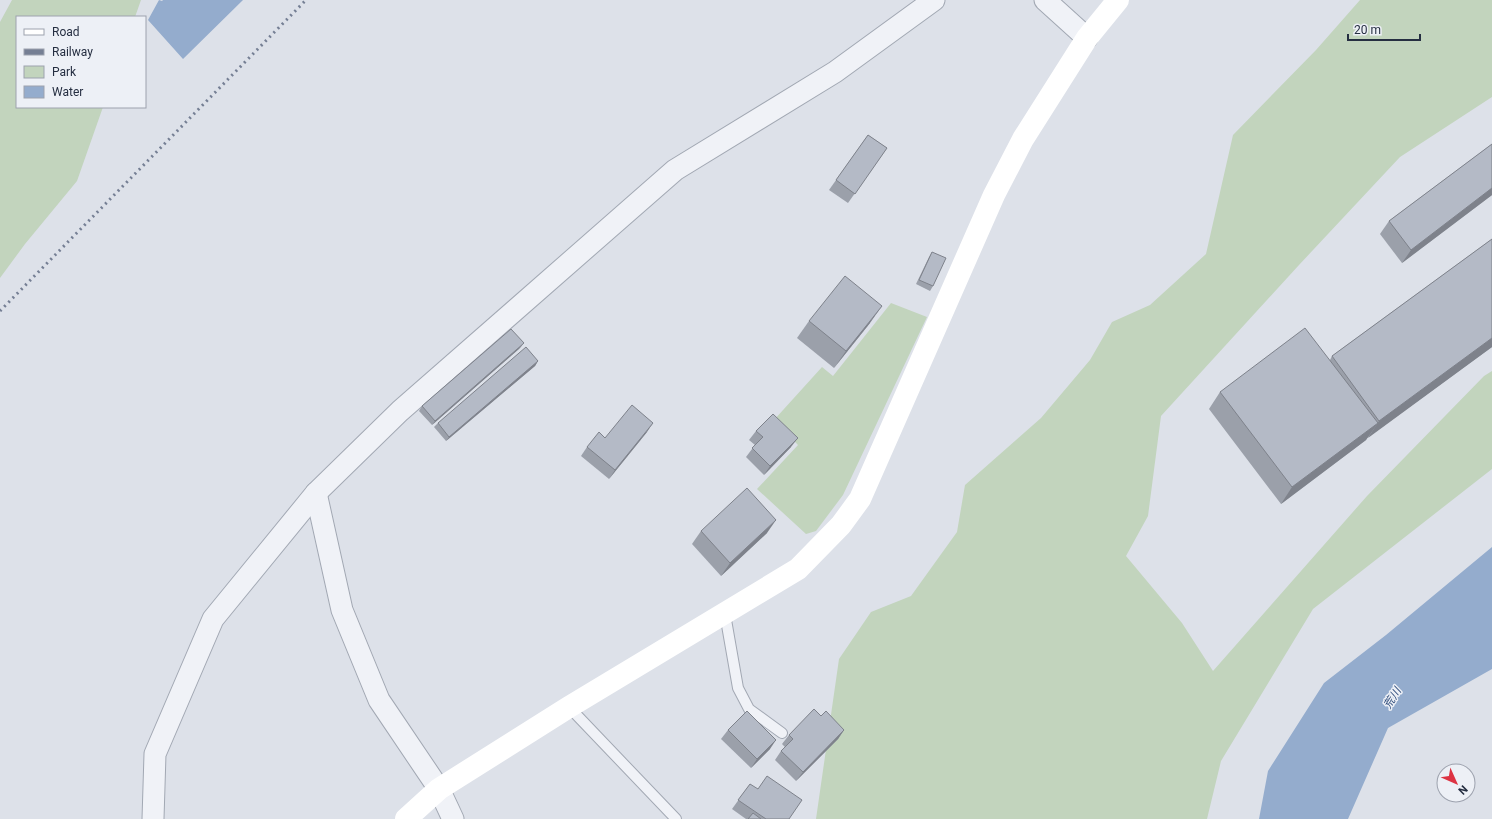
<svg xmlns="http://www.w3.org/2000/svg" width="1492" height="819" font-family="Roboto,'Noto Sans JP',sans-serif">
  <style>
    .green { fill: #c2d4bd }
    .water { fill: #94accd }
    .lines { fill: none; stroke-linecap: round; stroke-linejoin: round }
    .lane-casing { stroke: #a2a8b3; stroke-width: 12 }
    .street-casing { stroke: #a2a8b3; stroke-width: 23 }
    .lane { stroke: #f0f2f7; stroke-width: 10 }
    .street { stroke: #f0f2f7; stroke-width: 21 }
    .secondary { stroke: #fff; stroke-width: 22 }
    .rail { stroke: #757f94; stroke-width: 3; stroke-dasharray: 2 4; stroke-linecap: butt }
    .wall { fill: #9ba0aa }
    .shaded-wall { fill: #7e828b }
    .building { fill: #b4bac6; stroke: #7e828b }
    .labels { text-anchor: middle; stroke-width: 3; stroke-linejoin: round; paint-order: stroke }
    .water-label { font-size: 11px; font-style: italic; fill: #2b4979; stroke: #edf0f6 }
  </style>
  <rect width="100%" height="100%" fill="#dde1e9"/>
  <g class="green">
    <path d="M12 0H141L135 17H17V107H103L77 181 25 244 0 278V22Z"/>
    <path d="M1360 0H1492V97L1400 157 1299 265 1161 416 1148 516 1126 556 1182 623 1213 671 1367 496 1484 376 1492 371V469L1313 609 1221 761 1207 819H816L839 659 871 612 911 596 957 532 965 485 1041 418 1090 360 1112 322 1150 305 1206 254 1233 135 1316 50Z"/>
    <path d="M891 303 927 317 843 495 816 531 806 534 757 489 798 445 774 420 822 367 833 376Z"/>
  </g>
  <g class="water">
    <path d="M159 0 162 1 163 0H243L183 59 148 20Z"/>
    <path d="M1492 547V669L1388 728 1348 819H1259L1268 771 1324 683 1386 635Z"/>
  </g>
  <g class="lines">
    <defs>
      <g id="lane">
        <path d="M725 614 738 688 749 709 782 733"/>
        <path d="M569 707 676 819"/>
      </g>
      <g id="street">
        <path d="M1045 0 1087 38"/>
        <path d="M316 493 342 610 379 700 439 789 453 819"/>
        <path d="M153 819 155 754 213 619 316 493 400 411 675 170 835 72 934 0"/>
      </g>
    </defs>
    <use href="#lane" class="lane-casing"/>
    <use href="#street" class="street-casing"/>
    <use href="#lane" class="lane"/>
    <use href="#street" class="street"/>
    <path class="secondary" d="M406 819 439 789 569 707 798 569 841 525 860 499 994 195 1023 139 1087 38 1118 0"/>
    <path class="rail" d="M0 311 306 0"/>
  </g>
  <g class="wall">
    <path d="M868 135 887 148 848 203 829 190Z"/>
    <path d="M1492 144V195L1402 263 1380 234 1389 221Z"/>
    <path d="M1492 239V347L1367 438 1366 440 1281 504 1209 409 1220 392 1330 360 1332 356Z"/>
    <path d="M932 252 933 286 930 291 916 284 929 257Z"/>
    <path d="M809 321 870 323 834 368 797 338Z"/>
    <path d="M520 348 432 425 419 411 422 406Z"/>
    <path d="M538 361 535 366 446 441 434 427 438 423Z"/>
    <path d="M756 431 791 447 764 475 746 457 755 445 749 440Z"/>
    <path d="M647 432 609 479 581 456 587 447 605 438Z"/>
    <path d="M701 531 767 533 721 576 692 544Z"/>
    <path d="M821 716 844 730 838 739 796 781 775 760 781 751 785 747 782 744 789 735Z"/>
    <path d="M728 730 770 749 751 768 721 739Z"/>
    <path d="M750 784 789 819H746L732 809Z"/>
  </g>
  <g class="shaded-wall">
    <path d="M1492 188V195L1402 263 1411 250Z"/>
    <path d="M882 306 870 323 834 368 846 351Z"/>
    <path d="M1492 338V347L1368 438 1379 421Z"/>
    <path d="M524 343 520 348 432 425 435 421Z"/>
    <path d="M538 361 535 366 446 441 449 437Z"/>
    <path d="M653 423 647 432 609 479 615 470Z"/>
    <path d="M1378 423 1366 440 1281 504 1292 487Z"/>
    <path d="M798 438 791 447 764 475 770 466Z"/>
    <path d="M776 520 767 533 721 576 730 563Z"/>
    <path d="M844 730 838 739 796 781 803 772Z"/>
    <path d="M776 740 770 749 751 768 757 759Z"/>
  </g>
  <g class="building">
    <path d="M868 135 887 148 855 194 836 180Z"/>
    <path d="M1492 144V188L1411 250 1389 221Z"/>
    <path d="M1492 239V338L1379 421 1332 356Z"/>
    <path d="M932 252 946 258 933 286 919 280Z"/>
    <path d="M845 276 882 306 846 351 809 321Z"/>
    <path d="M1305 328 1378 423 1292 487 1220 392Z"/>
    <path d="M511 329 524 343 435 421 422 406Z"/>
    <path d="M526 347 538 361 449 437 438 423Z"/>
    <path d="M632 405 653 423 615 470 587 447 599 432 605 438Z"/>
    <path d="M773 414 798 438 770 466 752 448 763 437 756 431Z"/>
    <path d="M747 488 776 520 730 563 701 531Z"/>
    <path d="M814 709 821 716 826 711 844 730 803 772 781 751 793 739 789 735Z"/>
    <path d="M747 711 776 740 757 759 728 730Z"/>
    <path d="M767 776 802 800 789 819H766L738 800 750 784 758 789Z"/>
    <path d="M753 813 761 819H748Z"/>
  </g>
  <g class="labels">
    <g class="water-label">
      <text transform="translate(1392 698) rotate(-58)" y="4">荒川</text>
    </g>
  </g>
  <rect x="16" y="16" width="130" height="92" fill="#edf0f6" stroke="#9da2ae"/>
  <rect x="24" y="29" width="20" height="6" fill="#ffffff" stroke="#9da2ae"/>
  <text x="52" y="36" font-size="12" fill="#252e41">Road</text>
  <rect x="24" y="49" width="20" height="6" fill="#757f94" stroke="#9da2ae"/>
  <text x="52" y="56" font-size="12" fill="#252e41">Railway</text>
  <rect x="24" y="66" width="20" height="12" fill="#c2d4bd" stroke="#9da2ae"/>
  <text x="52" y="76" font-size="12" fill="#252e41">Park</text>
  <rect x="24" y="86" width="20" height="12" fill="#94accd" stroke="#9da2ae"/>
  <text x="52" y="96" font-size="12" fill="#252e41">Water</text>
  <g transform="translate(1456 783) rotate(135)"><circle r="19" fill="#edf0f6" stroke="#9da2ae"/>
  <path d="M0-3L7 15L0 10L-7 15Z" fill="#dd3343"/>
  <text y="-6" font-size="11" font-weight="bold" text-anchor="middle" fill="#252e41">N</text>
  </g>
  <path d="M1348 34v6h72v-6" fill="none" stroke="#252e41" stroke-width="2"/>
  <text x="1354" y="34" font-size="12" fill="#252e41" stroke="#edf0f6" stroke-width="3" paint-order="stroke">20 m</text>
</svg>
